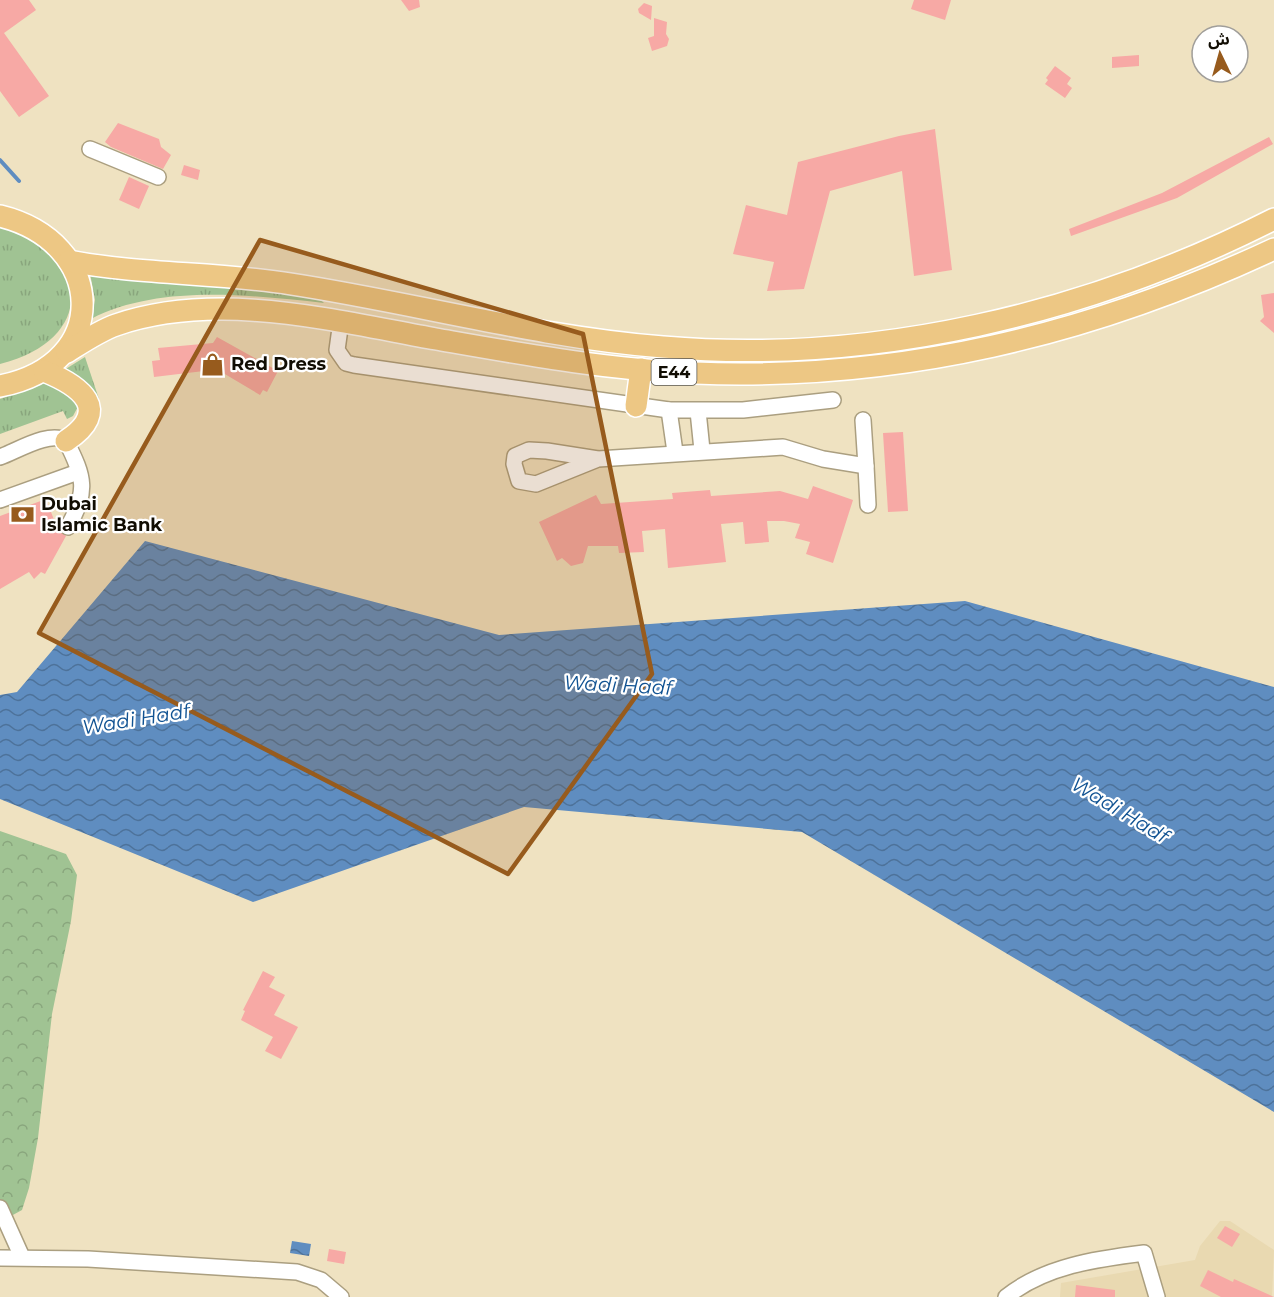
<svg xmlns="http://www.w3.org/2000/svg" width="1274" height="1297" font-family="Montserrat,'Noto Sans Arabic',sans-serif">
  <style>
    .built { fill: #e9d9b1 }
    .grass { fill: url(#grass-tufts) }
    .park { fill: url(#park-crowns) }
    .water { fill: url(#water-waves) }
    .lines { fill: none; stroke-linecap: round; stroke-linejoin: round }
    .stream { stroke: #5f8dc0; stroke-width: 4 }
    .building { fill: #f7a9a5 }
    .minor-casing { stroke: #ab9f80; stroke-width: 18 }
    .highway-casing { stroke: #fff; stroke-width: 24 }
    .minor { stroke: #fff; stroke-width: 15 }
    .highway { stroke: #edc784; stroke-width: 21 }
    .marked { fill: #975b1d; fill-opacity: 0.2; stroke: #975b1d; stroke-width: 4.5; stroke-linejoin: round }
    .labels { text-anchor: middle; stroke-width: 4.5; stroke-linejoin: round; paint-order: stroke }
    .shield { fill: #fff; stroke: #58564f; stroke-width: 1.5 }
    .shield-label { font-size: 16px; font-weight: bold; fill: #110d03 }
    .poi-label { font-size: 18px; font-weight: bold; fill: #110d03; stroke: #fff; text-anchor: start }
    .water-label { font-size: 20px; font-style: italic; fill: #115393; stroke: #fff }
  </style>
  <defs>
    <pattern id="grass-tufts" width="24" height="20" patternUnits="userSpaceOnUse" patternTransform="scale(1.5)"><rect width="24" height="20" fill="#a0c393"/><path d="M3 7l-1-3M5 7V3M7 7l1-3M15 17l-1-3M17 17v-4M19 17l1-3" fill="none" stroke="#89a67d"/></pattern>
    <pattern id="park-crowns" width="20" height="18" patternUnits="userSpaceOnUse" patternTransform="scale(1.5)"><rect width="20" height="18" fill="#a0c393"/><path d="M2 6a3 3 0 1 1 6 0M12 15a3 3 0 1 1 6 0" fill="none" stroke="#89a67d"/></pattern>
    <pattern id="water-waves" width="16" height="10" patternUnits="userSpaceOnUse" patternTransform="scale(1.5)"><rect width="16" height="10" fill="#5f8dc0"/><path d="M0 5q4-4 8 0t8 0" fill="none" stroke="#4d729a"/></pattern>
  </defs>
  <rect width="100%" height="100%" fill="#efe2c1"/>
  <path class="built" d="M1220 1221H1230L1274 1250 1272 1297H1060L1061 1283 1195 1260 1200 1246Z"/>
  <g class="grass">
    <path d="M0 226C92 254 98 339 0 364Z"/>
    <path d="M89 268 318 297 324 303C251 295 158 284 91 319L95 300Z"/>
    <path d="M85 357 99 399H82L73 416 67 419 63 411 0 434V399L40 385Z"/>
  </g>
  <path class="park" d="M0 831 66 854 77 875 71 921 52 1014 38 1138 29 1188 22 1210 0 1222Z"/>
  <g class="water">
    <path d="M145 541 499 635 965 601 1274 687V1112L802 832 524 807 253 902 0 799V695L17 692Z"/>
    <path d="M292 1241 311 1244 309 1256 290 1253Z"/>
  </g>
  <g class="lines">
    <path class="stream" d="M0 160 19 181"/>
  </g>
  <g class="building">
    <path d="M0 0H29L36 10 4 33 49 96 19 117 0 91Z"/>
    <path d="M401 0H419L420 7 409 11Z"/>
    <path d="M914 0H951L945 20 911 9Z"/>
    <path d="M644 3 652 6 651 20 639 13 638 9Z"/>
    <path d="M654 18 667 22 666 34 669 39 667 46 652 51 648 38 654 36Z"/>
    <path d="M1139 55V66L1112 68V57Z"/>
    <path d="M1055 66 1071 78 1067 84 1072 88 1065 98 1045 84 1048 80 1046 78Z"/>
    <path d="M118 123 159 139 161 147 171 155 163 169 111 147 105 142Z"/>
    <path d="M935 129 952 270 914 276 902 171 830 191 804 289 767 291 774 262 733 254 746 205 787 215 798 162 899 136Z"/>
    <path d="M1269 137 1273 144 1177 198 1071 236 1069 229 1162 193Z"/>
    <path d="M184 165 200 170 198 180 181 175Z"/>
    <path d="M129 177 149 186 139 209 119 200Z"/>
    <path d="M1274 293V333L1260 321 1264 317 1261 295Z"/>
    <path d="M217 337 278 371 267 392 263 390 260 395 213 367 204 371 154 377 152 361 160 360 158 348 213 343Z"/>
    <path d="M903 432 908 511 888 512 883 433Z"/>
    <path d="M813 486 853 500 833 563 806 554 810 542 795 538 800 524 784 521H767L769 542 745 544 743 522 721 524 726 562 668 568 665 529 642 531 644 552 619 553 618 546H588L583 563 571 566 562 558 557 561 539 522 596 495 601 504 673 499 672 493 710 490 711 496 780 491 808 499Z"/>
    <path d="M46 499 56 525 66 536 45 574 41 572 34 579 29 572 0 589V516Z"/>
    <path d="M263 971 275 977 269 987 285 995 274 1015 298 1027 281 1059 265 1051 273 1037 241 1020 245 1011 243 1010Z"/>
    <path d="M1225 1226 1240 1234 1232 1247 1217 1238Z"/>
    <path d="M329 1249 346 1252 344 1264 327 1261Z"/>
    <path d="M1208 1270 1233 1282 1234 1279 1274 1297H1221L1200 1286Z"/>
    <path d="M1076 1285 1115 1290V1297H1075Z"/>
  </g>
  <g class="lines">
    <defs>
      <g id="minor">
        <path d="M90 149 158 177"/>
        <path d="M341 321 337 350 346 363 354 365 669 410H743L833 400"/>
        <path d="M669 410 675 452"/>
        <path d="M698 411 702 450"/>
        <path d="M0 457C17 451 50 430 66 441 85 478 88 491 68 527"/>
        <path d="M598 459 536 484 519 481 514 464 515 456 529 450 547 451 598 459 783 447 823 459 866 466 863 420"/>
        <path d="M866 466 868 505"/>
        <path d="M0 500 78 472"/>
        <path d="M0 1208 22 1257"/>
        <path d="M0 1258 88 1259 297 1272 321 1280 341 1297"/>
        <path d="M1006 1297C1045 1266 1096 1259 1144 1253L1157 1297"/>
      </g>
      <g id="highway">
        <path d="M0 216C106 242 113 364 0 386"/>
        <path d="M69 261C142 275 217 272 291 284 415 303 537 337 663 347 873 365 1087 314 1274 219"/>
        <path d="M67 352C83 342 99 331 116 325 218 290 335 321 436 339 522 354 609 370 695 373 900 381 1090 335 1274 249"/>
        <path d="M44 371C81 386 113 410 66 441"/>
        <path d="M636 406 641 369"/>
      </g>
    </defs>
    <use href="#minor" class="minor-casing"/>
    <use href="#highway" class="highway-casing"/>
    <use href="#minor" class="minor"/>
    <use href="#highway" class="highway"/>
  </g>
  <path class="marked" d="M260 240 583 334 652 674 508 874 39 633Z"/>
  <defs>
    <symbol id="shop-bare" viewBox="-9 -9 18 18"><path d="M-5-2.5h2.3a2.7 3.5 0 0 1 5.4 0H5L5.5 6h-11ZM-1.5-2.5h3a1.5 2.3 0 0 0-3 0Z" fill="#975b1d" stroke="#fff" stroke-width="2.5" paint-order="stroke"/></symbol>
    <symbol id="bank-bare" viewBox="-9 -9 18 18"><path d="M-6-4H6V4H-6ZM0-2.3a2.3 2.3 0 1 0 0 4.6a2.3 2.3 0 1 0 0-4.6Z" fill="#975b1d" stroke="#fff" stroke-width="2.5" paint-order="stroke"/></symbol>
  </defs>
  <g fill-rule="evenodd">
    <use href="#shop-bare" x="196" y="348" width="33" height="33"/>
    <use href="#bank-bare" x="6" y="498" width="33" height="33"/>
  </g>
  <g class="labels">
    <rect class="shield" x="651.5" y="359" width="45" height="26" rx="4.5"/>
    <g class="shield-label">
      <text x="674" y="378">E44</text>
    </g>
    <g class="poi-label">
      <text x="231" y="370">Red Dress</text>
      <text x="41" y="510">Dubai<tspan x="41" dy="21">Islamic Bank</tspan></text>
    </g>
    <g class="water-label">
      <text transform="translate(618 685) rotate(3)" y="7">Wadi Hadf</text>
      <text transform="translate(136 719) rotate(-9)" y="7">Wadi Hadf</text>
      <text transform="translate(1120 810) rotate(31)" y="7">Wadi Hadf</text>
    </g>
  </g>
  <g transform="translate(1220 54) rotate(355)"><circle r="28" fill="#ffffff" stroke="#a09e9a" stroke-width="1.5"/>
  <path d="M0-4.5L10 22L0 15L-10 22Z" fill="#975b1d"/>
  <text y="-9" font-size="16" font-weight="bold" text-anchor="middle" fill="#110d03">ش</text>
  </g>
</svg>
